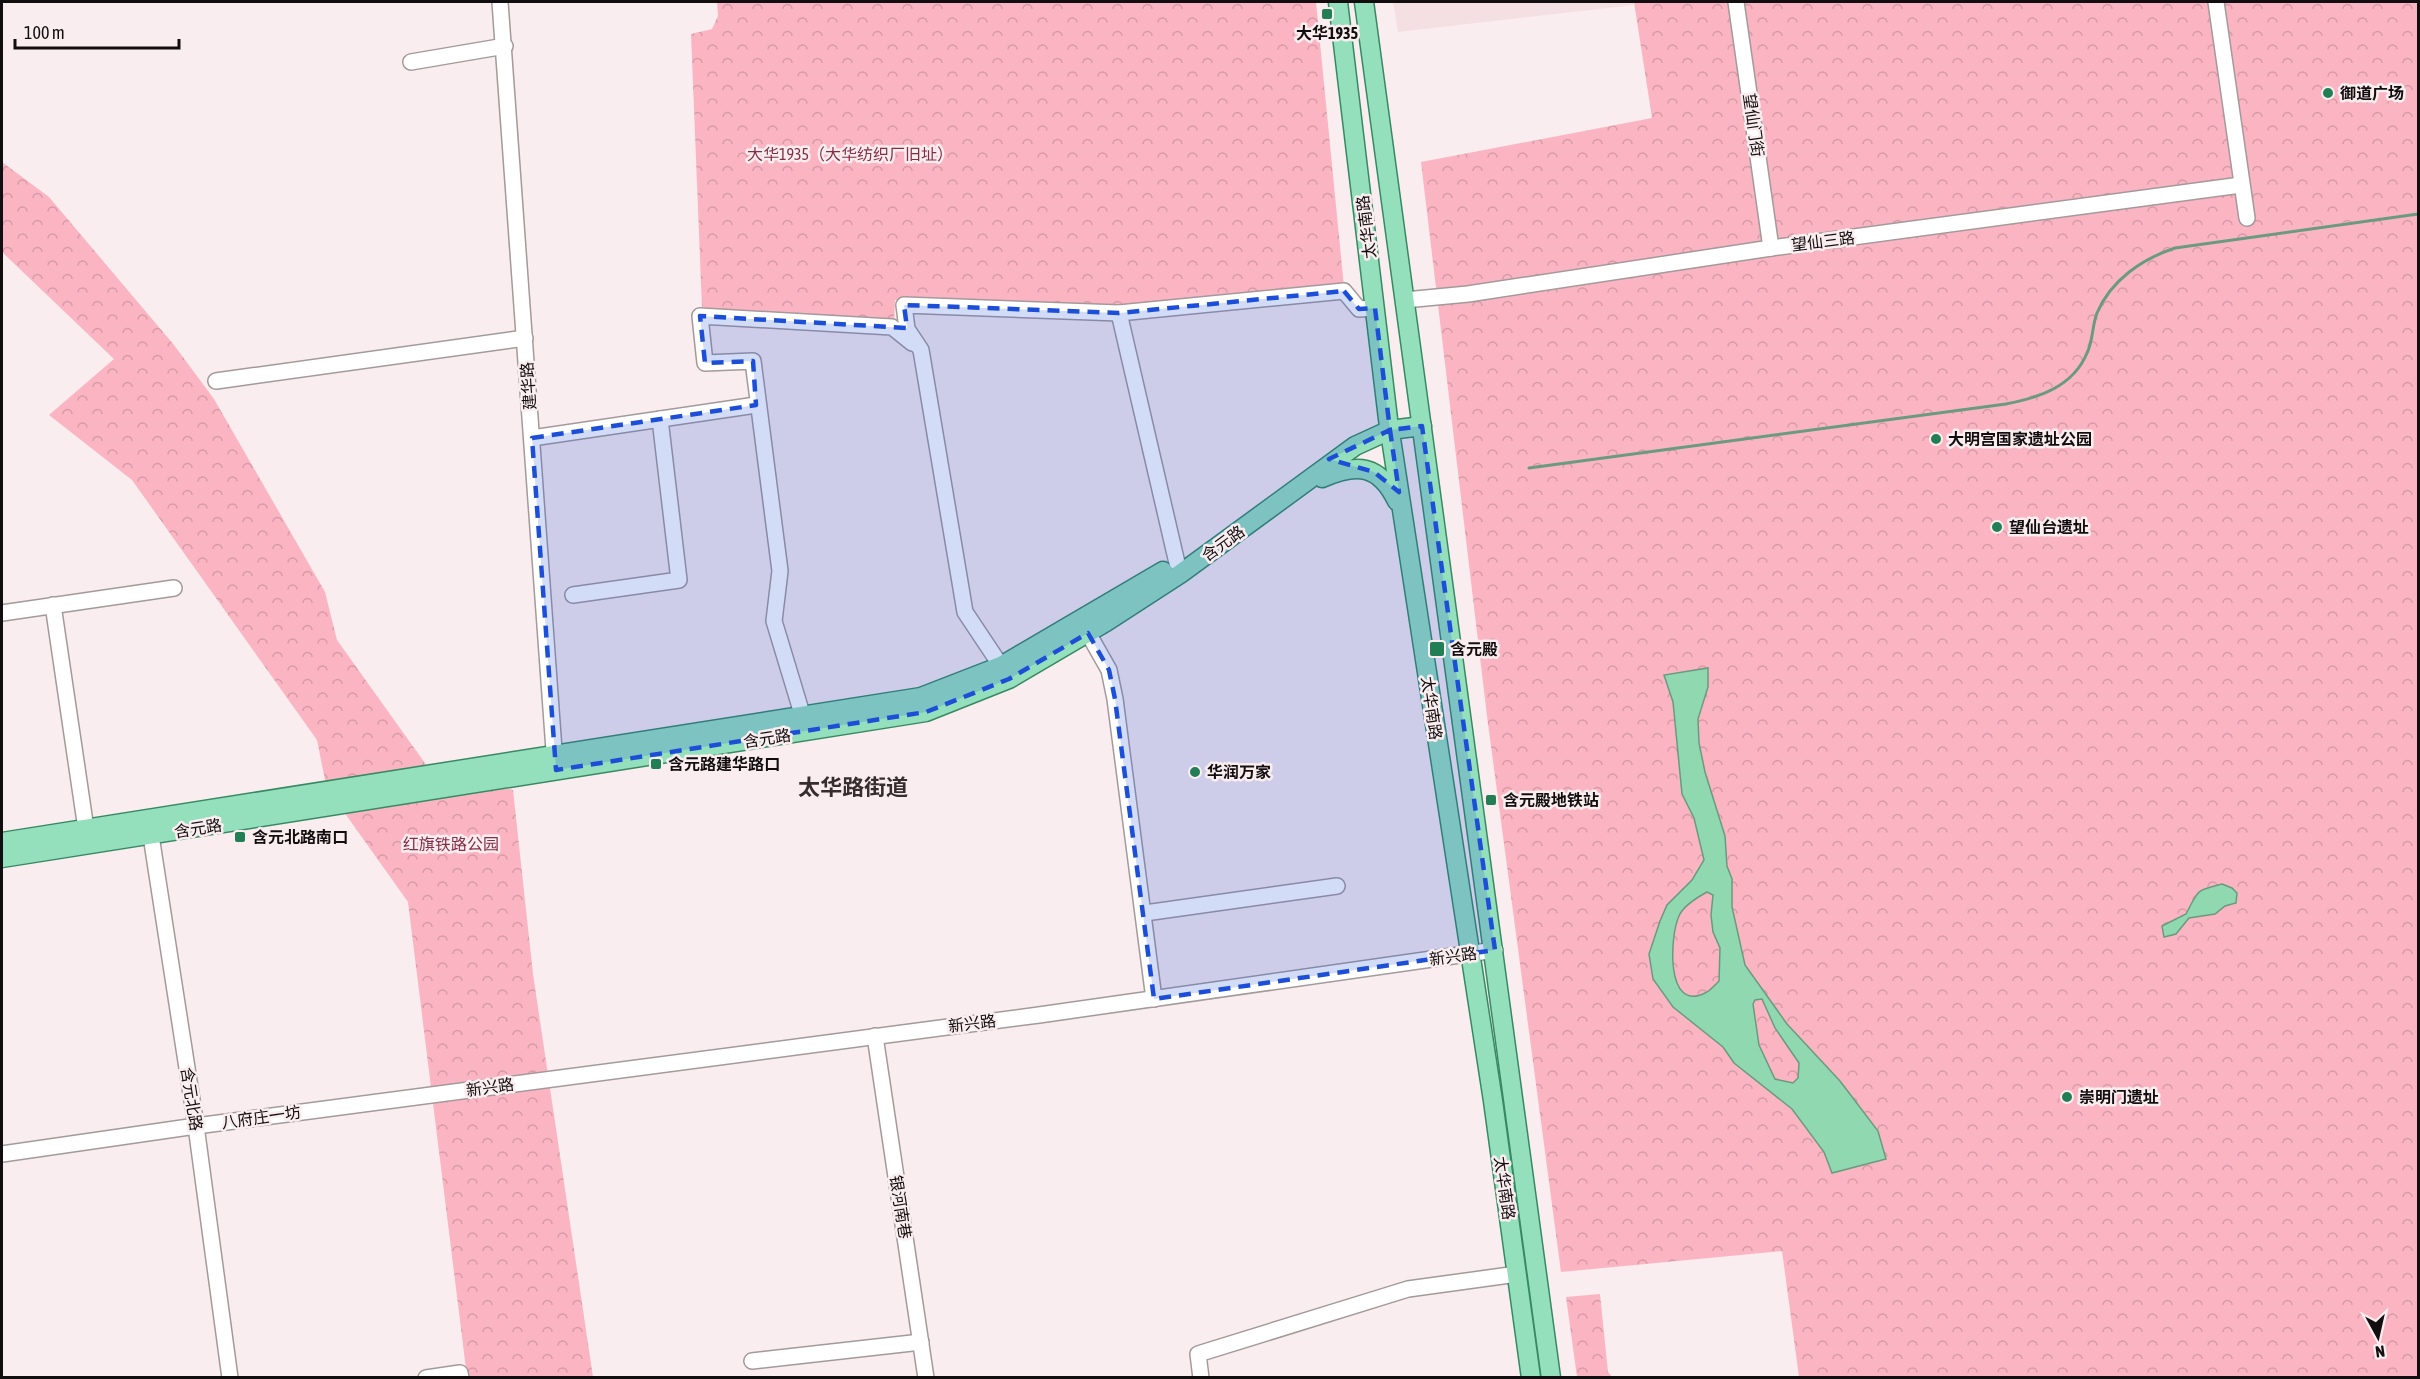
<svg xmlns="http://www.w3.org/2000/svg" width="2420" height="1379" font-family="'Asap Condensed','Noto Sans SC',sans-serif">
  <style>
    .built { fill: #f4dfe3 }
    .forest { fill: url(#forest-crowns) }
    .water { fill: #8fd8b0; stroke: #6a9b80; stroke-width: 1.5; fill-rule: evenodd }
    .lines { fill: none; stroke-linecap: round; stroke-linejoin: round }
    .stream { stroke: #6a9b80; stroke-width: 3 }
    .minor-casing { stroke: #a4999b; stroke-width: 18 }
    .major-casing { stroke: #388963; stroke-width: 21 }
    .minor { stroke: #fff; stroke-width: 15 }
    .major { stroke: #94e0bc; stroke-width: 18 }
    .marked { fill: #1d4ed8; fill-opacity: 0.2; stroke: #1d4ed8; stroke-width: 4.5; stroke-dasharray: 12 8; stroke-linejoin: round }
    .poi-dot { fill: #217e55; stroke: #f9edef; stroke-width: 2 }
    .labels { text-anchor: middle; stroke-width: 5; stroke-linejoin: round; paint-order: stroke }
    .poi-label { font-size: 16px; font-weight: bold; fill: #120e0f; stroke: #f9edef; text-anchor: start }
    .street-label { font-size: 16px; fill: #120e0f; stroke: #f9edef }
    .park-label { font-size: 16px; fill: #862d46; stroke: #f9edef }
    .district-label { font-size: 22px; font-weight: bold; fill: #362d2e; stroke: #f9edef }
  </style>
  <defs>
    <pattern id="forest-crowns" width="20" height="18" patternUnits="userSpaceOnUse" patternTransform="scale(1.5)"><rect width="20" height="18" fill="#fbb5c2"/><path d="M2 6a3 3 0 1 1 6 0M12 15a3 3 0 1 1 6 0" fill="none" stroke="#d69aa6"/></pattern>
  </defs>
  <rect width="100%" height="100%" fill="#f9edef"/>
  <path class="built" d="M1393 2H1634V5L1398 32Z"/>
  <g class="forest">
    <path d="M717 2H1316L1344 287 1122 305 895 300 894 324 716 315 702 308 691 34 712 29 718 16Z"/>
    <path d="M1634 2H2418V1377H1799L1782 1251 1561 1272 1487 716 1421 162 1652 118Z"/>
    <path d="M2 162 49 197 174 345 214 399 325 592 337 640 427 766 513 790 533 974 593 1377H467L408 902 344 812 325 780 317 740 132 480 49 415 114 359 2 252Z"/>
    <path d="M1600 1294 1608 1372 1612 1377H1577L1566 1297Z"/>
  </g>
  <g class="water">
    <path d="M1708 668V687L1698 719 1699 743 1705 772 1725 836 1727 866 1732 879V907L1745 965 1787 1024 1840 1081 1878 1131 1886 1159 1832 1173 1824 1152 1792 1109 1734 1063 1723 1047 1673 1007 1653 979 1649 954 1660 921 1667 905 1692 880 1704 860 1694 818 1682 794 1673 702 1664 675ZM1707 892 1713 895 1711 915 1713 932 1720 948 1719 981C1715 985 1710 991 1705 993 1665 1013 1670 935 1679 916 1683 906 1698 897 1707 892ZM1762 999 1775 1028 1799 1063 1798 1078 1793 1083 1775 1079 1759 1045 1753 1004 1755 1000Z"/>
    <path d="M2222 884 2232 888 2237 893 2236 903 2225 906 2215 914 2189 918 2176 934 2164 937 2162 926 2186 914C2199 890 2194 891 2222 884Z"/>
  </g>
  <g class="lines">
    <path class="stream" d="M1529 468 2006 404C2038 398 2073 387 2087 353 2093 341 2092 326 2097 313 2111 280 2142 259 2175 248L2418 214"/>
    <defs>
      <g id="minor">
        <path d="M500 2 555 764"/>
        <path d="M1736 2 1771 248"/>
        <path d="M2216 2 2247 218"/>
        <path d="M411 62 505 46"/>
        <path d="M1405 300 1468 294 1771 248 2241 185"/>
        <path d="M1119 313 1177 563"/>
        <path d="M216 381 525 338"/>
        <path d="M532 438 756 405"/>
        <path d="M573 595 679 580 660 419"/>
        <path d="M53 605 86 829"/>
        <path d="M2 613 174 588"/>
        <path d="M1088 633 1109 670 1115 699 1154 999"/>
        <path d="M1001 666 965 612 921 350 907 329 904 305 1119 313 1344 291 1359 309 1375 308"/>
        <path d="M803 717 774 621 780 571 753 361 705 363 700 316 892 327 912 343"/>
        <path d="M149 823 196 1126 230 1378"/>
        <path d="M1145 913 1337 886"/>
        <path d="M875 1036 926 1378"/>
        <path d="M2 1154 196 1126 1039 1015 1495 950"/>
        <path d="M752 1361 921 1342"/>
        <path d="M426 1378 460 1373 461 1378"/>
        <path d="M1201 1378 1198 1354 1408 1289 1517 1274"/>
      </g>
      <g id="major">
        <path d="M1338 2 1388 419 1493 1101 1531 1378"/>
        <path d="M1364 2 1551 1378"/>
        <path d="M1322 478C1357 463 1379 464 1397 501"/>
        <path d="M2 842 921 697 1001 666 1163 571"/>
        <path d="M2 858 926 712 1009 679 1106 622 1180 574 1355 446 1390 430 1422 426"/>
      </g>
    </defs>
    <use href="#minor" class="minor-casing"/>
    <use href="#major" class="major-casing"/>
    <use href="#minor" class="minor"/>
    <use href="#major" class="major"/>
  </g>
  <path class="marked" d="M1344 291 1359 309 1375 308 1390 430 1329 459 1374 472 1399 492 1390 430 1422 426 1495 950 1154 999 1115 699 1109 670 1088 633 1009 679 926 712 556 770 532 438 756 405 753 361 705 363 700 316 907 328 904 305 1119 313Z"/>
  <g class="poi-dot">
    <rect x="1321" y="8" width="12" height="12" rx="3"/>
    <circle cx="2328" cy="93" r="6"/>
    <circle cx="1936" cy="439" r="6"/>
    <circle cx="1997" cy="527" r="6"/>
    <rect x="1429" y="641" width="16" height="16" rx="3"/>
    <rect x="650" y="758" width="12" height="12" rx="3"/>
    <circle cx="1195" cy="772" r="6"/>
    <rect x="1485" y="794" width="12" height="12" rx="3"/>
    <rect x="234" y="831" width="12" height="12" rx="3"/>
    <circle cx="2067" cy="1097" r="6"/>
  </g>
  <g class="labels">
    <g class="poi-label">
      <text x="1327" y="39" text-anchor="middle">大华1935</text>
      <text x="2340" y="99">御道广场</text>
      <text x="1948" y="445">大明宫国家遗址公园</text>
      <text x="2009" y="533">望仙台遗址</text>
      <text x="1450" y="655">含元殿</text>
      <text x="668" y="770">含元路建华路口</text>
      <text x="1207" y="778">华润万家</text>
      <text x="1503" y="806">含元殿地铁站</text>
      <text x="252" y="843">含元北路南口</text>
      <text x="2079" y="1103">崇明门遗址</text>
    </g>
    <g class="street-label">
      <text transform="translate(1754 125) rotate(82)" y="6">望仙门街</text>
      <text transform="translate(1366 227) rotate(-97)" y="6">太华南路</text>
      <text transform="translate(1823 241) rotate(-7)" y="6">望仙三路</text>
      <text transform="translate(528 386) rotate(-94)" y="6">建华路</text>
      <text transform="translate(1223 543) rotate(-36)" y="6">含元路</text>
      <text transform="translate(1432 708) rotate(82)" y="6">太华南路</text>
      <text transform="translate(767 738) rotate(-9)" y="6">含元路</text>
      <text transform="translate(198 828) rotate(-9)" y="6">含元路</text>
      <text transform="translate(1453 956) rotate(-8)" y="6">新兴路</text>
      <text transform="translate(972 1023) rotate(-7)" y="6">新兴路</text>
      <text transform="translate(490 1087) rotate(-8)" y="6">新兴路</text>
      <text transform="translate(192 1099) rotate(81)" y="6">含元北路</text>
      <text transform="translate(261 1117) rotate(-8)" y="6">八府庄一坊</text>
      <text transform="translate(1505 1188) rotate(82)" y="6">太华南路</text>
      <text transform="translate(901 1207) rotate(81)" y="6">银河南巷</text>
    </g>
    <g class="park-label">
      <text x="850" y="160">大华1935（大华纺织厂旧址）</text>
      <text x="451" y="850">红旗铁路公园</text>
    </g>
    <g class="district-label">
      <text x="853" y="795">太华路街道</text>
    </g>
  </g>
  <rect width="2420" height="1379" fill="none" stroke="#120e0f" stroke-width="6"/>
  <g transform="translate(2378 1337) rotate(172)" stroke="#f9edef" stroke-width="4.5" paint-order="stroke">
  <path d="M0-4.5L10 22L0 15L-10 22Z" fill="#120e0f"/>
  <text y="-9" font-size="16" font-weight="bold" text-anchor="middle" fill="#120e0f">N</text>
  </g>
  <path d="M15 39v9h164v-9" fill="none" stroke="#120e0f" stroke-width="3"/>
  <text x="24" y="39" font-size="18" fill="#120e0f" stroke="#f9edef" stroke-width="4.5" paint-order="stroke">100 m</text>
</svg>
